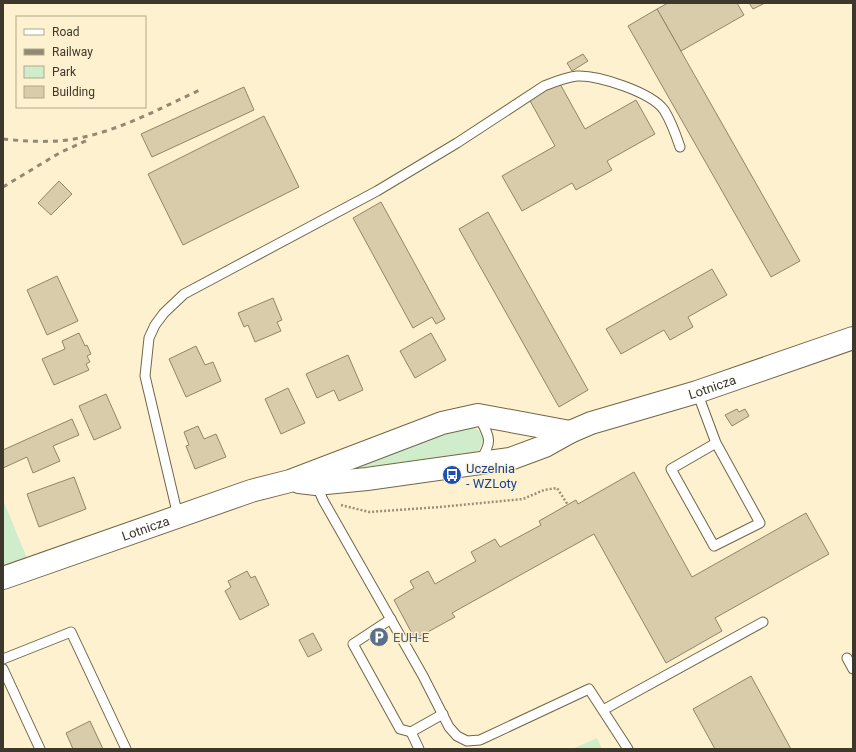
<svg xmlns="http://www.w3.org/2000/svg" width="856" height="752" font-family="Roboto,sans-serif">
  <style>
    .green { fill: #cfeccb }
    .building { fill: #d9ccab; stroke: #918566 }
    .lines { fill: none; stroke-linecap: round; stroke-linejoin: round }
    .service-casing { stroke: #726648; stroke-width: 11 }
    .tertiary-casing { stroke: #726648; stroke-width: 24 }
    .path { stroke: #999079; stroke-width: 2.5; stroke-dasharray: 2 2; stroke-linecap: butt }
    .service { stroke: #fff; stroke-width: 9 }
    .tertiary { stroke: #fff; stroke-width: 22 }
    .rail { stroke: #918973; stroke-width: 3; stroke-dasharray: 5 5; stroke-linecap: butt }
    .labels { text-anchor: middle; stroke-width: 3; stroke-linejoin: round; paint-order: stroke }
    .street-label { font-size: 13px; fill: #3d382b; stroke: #fef1cf }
    .transit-label { font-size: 13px; fill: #164399; stroke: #fef1cf; text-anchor: start }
    .service-label { font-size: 13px; fill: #4e5e75; stroke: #fef1cf; text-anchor: start }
  </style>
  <rect width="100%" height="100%" fill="#fef1cf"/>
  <g class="green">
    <path d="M471 426 479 431 484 439 479 450 470 455 356 468 355 464Z"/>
    <path d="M3 500 27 558 3 566Z"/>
    <path d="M597 738 602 749H572Z"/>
  </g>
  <g class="building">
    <path d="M668 3H737L744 15 681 51 657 9Z"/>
    <path d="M749 3H765L753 9Z"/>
    <path d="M657 9 800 261 771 277 628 26Z"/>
    <path d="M583 54 588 61 572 71 567 63Z"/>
    <path d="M559 82 585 129 636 100 655 134 607 161 612 170 576 190 572 183 522 211 502 176 555 146 529 99Z"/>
    <path d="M244 87 254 110 152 157 141 134Z"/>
    <path d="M264 116 299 187 183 245 148 174Z"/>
    <path d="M59 181 72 194 51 215 38 203Z"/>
    <path d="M381 202 445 319 436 324 432 317 413 328 353 218Z"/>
    <path d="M488 212 588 390 559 407 459 229Z"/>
    <path d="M712 269 727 295 688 317 693 327 670 340 664 330 621 354 606 329Z"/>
    <path d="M57 276 78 321 47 335 27 290Z"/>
    <path d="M273 298 282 320 277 322 281 331 255 342 248 325 244 327 238 313Z"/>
    <path d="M79 333 85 346 87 345 91 354 87 356 90 362 86 364 89 370 54 385 42 359 65 349 62 341Z"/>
    <path d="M431 333 446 360 415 378 400 351Z"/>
    <path d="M196 346 205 365 213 362 221 381 186 397 169 359Z"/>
    <path d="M348 355 363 390 339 401 334 390 317 398 306 374Z"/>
    <path d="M288 388 305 423 281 434 265 399Z"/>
    <path d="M106 394 121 428 94 440 79 406Z"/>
    <path d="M737 409 739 412 745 409 749 416 732 426 725 415Z"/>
    <path d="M72 419 79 435 53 446 60 461 33 473 27 457 3 468V450Z"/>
    <path d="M198 426 204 439 216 434 226 457 195 469 186 446 189 445 184 432Z"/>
    <path d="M634 472 692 577 806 513 829 554 715 618 722 631 666 663 594 534 452 613 455 617 415 639 394 600 414 588 410 581 428 571 435 584 476 561 471 552 495 539 500 547 541 525 539 521 576 500 578 504Z"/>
    <path d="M74 477 86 509 39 527 27 494Z"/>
    <path d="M247 571 251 578 255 576 269 605 240 620 225 591 231 587 228 581Z"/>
    <path d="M313 633 322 650 308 657 299 640Z"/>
    <path d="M751 676 791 749H715L693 709Z"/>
    <path d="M90 721 103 749H73L66 733Z"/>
  </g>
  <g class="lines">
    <defs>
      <g id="service">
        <path d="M697 392 716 443 760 523 714 546 671 469 716 443"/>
        <path d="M479 417C490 438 493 441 480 461"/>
        <path d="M316 484 323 500 423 676 449 727 457 736 467 741 480 740 589 689 628 749"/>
        <path d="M178 516 145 376 149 338 155 325 164 313 184 294 377 191 457 143 544 86C554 82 566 77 577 76 598 75 651 92 664 110 671 121 676 135 680 147"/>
        <path d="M391 619 353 644 400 729 411 732 443 714"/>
        <path d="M847 658 853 669"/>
        <path d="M3 659 71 632 126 749"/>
        <path d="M3 669 40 749"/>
        <path d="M603 710 763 622"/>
        <path d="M411 732 419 749"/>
      </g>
      <g id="tertiary">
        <path id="s1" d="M299 482 316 484 367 479 510 459 545 446 570 432 591 423 697 392 853 338"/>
        <path id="s2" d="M3 578 251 491 290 481 442 423 478 415 570 432"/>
      </g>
    </defs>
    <use href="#service" class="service-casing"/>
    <use href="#tertiary" class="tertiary-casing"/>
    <path class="path" d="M341 505 369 512 440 507 523 499 544 490 557 488 568 505"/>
    <use href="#service" class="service"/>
    <use href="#tertiary" class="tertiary"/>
    <g class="rail">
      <path d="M3 139C22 141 40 142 58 141 109 137 156 110 202 89"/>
      <path d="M3 187 61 152 88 140"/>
    </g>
  </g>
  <defs>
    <symbol id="bus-disc" viewBox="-11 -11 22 22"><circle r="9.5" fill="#1a4fb4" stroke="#fef1cf"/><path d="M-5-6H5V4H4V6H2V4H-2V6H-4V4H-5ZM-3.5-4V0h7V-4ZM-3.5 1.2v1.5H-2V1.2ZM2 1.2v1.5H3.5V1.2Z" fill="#fff"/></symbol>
    <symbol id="parking-disc" viewBox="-11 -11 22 22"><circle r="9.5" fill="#5c6f8a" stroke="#fef1cf"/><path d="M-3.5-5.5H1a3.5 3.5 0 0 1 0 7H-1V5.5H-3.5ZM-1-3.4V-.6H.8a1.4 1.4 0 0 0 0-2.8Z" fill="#fff"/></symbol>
  </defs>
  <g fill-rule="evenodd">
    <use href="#bus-disc" x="441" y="464" width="22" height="22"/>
    <use href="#parking-disc" x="368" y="626" width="22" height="22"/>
  </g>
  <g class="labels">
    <g class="street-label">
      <text dy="5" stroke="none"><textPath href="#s1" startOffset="428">Lotnicza</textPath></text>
      <text dy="5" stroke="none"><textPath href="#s2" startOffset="151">Lotnicza</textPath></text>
    </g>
    <g class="transit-label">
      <text x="466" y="473">Uczelnia<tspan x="466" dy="15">- WZLoty</tspan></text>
    </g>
    <g class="service-label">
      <text x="393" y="642">EUH-E</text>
    </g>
  </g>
  <rect width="856" height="752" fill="none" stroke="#3d382b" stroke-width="8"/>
  <rect x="16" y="16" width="130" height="92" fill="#fef1cf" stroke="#b1a78d"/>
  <rect x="24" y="29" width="20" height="6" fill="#ffffff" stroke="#b1a78d"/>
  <text x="52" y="36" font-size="12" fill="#3d382b">Road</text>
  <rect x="24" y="49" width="20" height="6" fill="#918973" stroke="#b1a78d"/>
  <text x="52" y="56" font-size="12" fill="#3d382b">Railway</text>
  <rect x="24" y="66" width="20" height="12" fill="#cfeccb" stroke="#b1a78d"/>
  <text x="52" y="76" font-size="12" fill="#3d382b">Park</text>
  <rect x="24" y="86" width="20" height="12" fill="#d9ccab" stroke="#b1a78d"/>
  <text x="52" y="96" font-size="12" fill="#3d382b">Building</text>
</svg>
